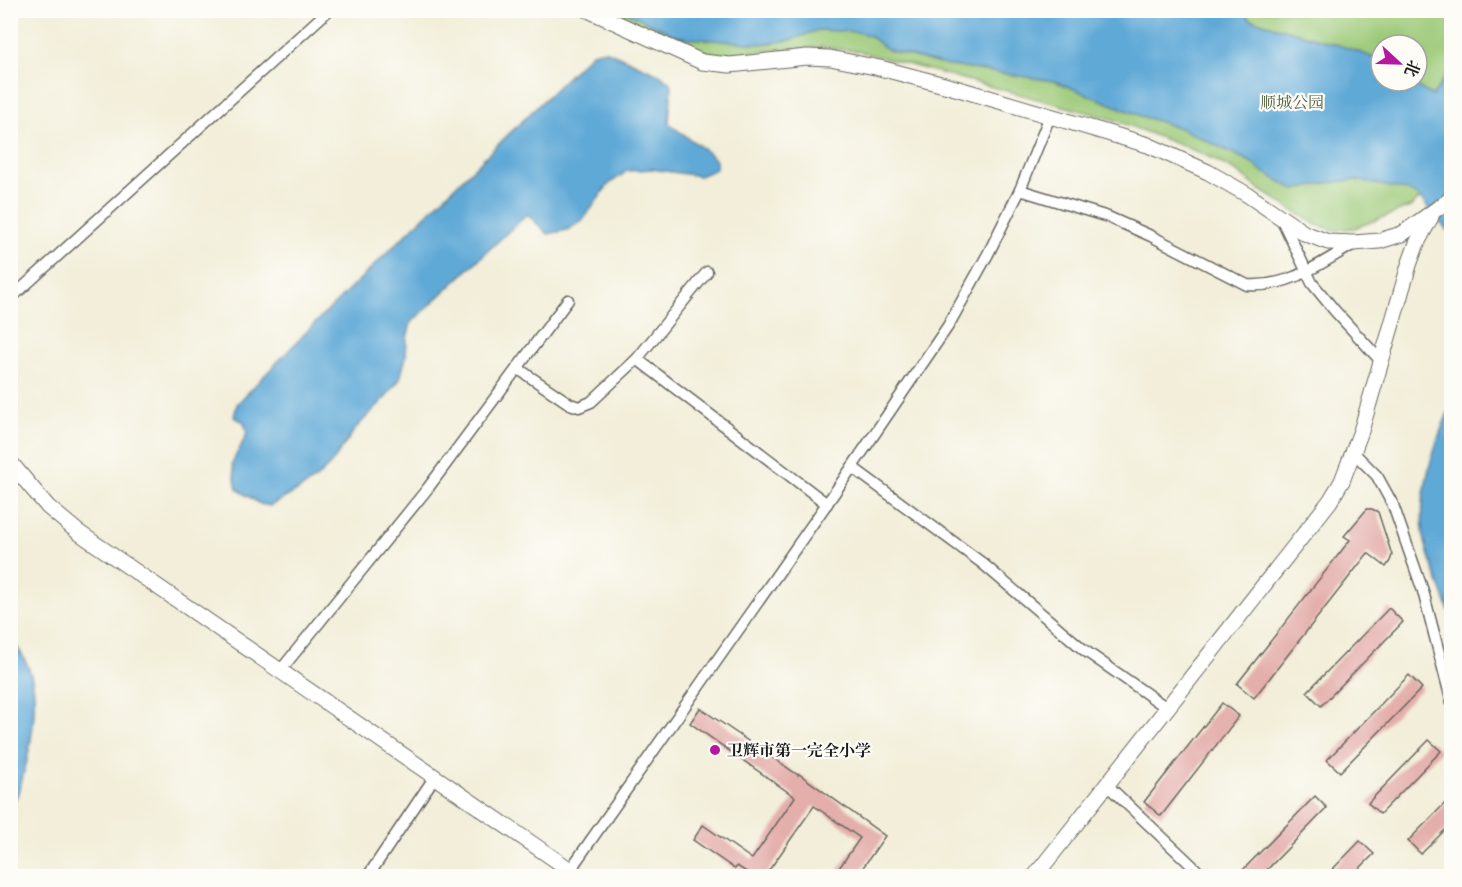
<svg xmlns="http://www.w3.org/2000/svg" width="1462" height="887" font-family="Vollkorn,'Noto Serif SC',serif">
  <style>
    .green { fill: #9bc977; stroke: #5c724a; stroke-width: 1.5; fill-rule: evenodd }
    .water { fill: #5fa9d7; stroke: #3e627a; stroke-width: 1.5 }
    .building { fill: #e4aeab }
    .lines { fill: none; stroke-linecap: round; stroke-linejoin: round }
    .street-casing { stroke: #67665e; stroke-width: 13 }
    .secondary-casing { stroke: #67665e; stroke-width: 17 }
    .street { stroke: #fff; stroke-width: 10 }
    .secondary { stroke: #fff; stroke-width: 15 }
    .poi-dot { fill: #b5179e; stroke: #fdfcf7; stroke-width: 2 }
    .labels { text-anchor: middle; stroke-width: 4.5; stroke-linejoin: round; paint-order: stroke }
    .park-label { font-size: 16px; fill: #4f6140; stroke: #fdfcf7 }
    .poi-label { font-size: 16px; font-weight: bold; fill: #1c1c1c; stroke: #fdfcf7; text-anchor: start }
  </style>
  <rect width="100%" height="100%" fill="#fdfcf7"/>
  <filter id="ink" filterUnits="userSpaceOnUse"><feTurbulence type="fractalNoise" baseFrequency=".0167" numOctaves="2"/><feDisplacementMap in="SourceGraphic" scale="12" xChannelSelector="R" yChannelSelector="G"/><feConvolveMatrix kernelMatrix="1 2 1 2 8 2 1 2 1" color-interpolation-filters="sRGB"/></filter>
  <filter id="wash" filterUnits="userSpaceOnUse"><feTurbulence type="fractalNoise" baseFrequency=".008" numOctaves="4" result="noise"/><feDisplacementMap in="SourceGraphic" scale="24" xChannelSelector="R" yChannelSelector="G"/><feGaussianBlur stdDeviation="1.35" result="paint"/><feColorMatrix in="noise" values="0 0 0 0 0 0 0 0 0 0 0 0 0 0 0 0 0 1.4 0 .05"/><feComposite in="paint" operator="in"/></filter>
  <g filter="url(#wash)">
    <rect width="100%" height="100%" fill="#f2eed9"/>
    <path class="green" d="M607 11H1451V172L1410 207 1355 228 1335 230 1316 225 1259 189 1236 171 1201 153 1112 119 858 51 821 47 724 54 682 47ZM1381 45H1417V81H1381Z"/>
    <g class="water">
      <path d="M624 11H1241L1250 19C1294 33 1339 42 1381 61V81H1408L1433 96 1451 67V235L1418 196 1406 190 1355 180 1327 183 1295 190 1260 170 1251 162 1180 128 1141 116 1054 81 944 65 888 50 869 36 858 32 818 30 791 40 761 44 688 38 677 36Z"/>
      <path d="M605 50 661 75 672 85 669 123C684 137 702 145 716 160V169L700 176 651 169 627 171 608 185 582 221 567 230 548 234 527 214 411 323 407 338 406 357 400 379 386 397 356 428 331 464 317 478 299 490 270 506 260 504 237 489 232 463 247 434 244 422 234 417 237 404 315 323 592 53Z"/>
      <path d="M1451 406V616C1443 593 1432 569 1426 546 1414 503 1434 444 1451 406Z"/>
      <path d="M11 639C19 649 27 662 31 675 41 710 26 777 11 810Z"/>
    </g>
    <g id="blocks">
      <g class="building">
        <path d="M1367 509H1372L1378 512 1392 555 1390 561 1386 567 1368 553 1254 698 1237 684 1350 540 1344 536Z"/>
        <path d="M1389 608 1403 622 1321 706 1307 692Z"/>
        <path d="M1409 675 1422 688 1340 772 1327 760Z"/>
        <path d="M1222 703 1239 716 1161 816 1144 802Z"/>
        <path d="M700 708 798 775 799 774 885 836 857 876H844L837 871 860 838 814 806 765 876H753L737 866 735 869 693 840 703 825 752 859 795 797 690 723Z"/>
        <path d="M1429 740 1441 751 1380 814 1368 803Z"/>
        <path d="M1315 796 1327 808 1261 876H1237Z"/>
        <path d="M1452 796V823L1421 854 1408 841Z"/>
        <path d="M1360 841 1374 854 1352 876H1326Z"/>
      </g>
    </g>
  </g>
  <g filter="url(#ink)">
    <use href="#blocks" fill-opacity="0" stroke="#67665e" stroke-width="1.5"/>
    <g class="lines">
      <defs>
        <g id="street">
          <path d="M1020 190 1108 217 1151 236 1247 285C1289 288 1319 264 1354 244"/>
          <path d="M1282 220 1312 283 1335 311 1381 361"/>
          <path d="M707 272 637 359 827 504"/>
          <path d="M10 299 329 10"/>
          <path d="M517 368 570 404 579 407 591 402 637 359"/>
          <path d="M1353 452 1377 476 1393 505 1423 591 1452 703"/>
          <path d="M852 467 982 563 1084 650 1167 708"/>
          <path d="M280 671 428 488 568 300"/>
          <path d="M1107 785 1203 876"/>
          <path d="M570 870 835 492 948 326 988 254 1020 190 1050 116"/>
          <path d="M368 876 434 778"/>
          <path d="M1448 876 1452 872"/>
        </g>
        <g id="secondary">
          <path d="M588 10 702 62 730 65 807 57 830 58 880 68 952 87 1148 145 1208 172 1248 195 1304 233 1328 242 1354 243 1379 241 1402 234 1452 198"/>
          <path d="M10 462 48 507 78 532 579 876"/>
          <path d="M1035 876 1330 501 1342 481 1361 431 1409 265 1417 243 1431 217"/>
        </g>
      </defs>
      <use href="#street" class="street-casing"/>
      <use href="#secondary" class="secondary-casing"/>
      <use href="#street" class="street"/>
      <use href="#secondary" class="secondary"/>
    </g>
  </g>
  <circle class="poi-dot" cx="715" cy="750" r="6"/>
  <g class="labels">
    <g class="park-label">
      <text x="1292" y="108">顺城公园</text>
    </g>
    <g class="poi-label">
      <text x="727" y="756">卫辉市第一完全小学</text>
    </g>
  </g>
  <rect width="1462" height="887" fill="none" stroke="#fdfcf7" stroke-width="36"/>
  <g transform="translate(1399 63) rotate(112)"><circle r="28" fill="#fdfcf7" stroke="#a3a29f" stroke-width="1.5"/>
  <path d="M0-4.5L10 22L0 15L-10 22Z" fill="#b5179e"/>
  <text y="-9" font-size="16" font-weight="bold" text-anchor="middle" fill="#1c1c1c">北</text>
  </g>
</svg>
